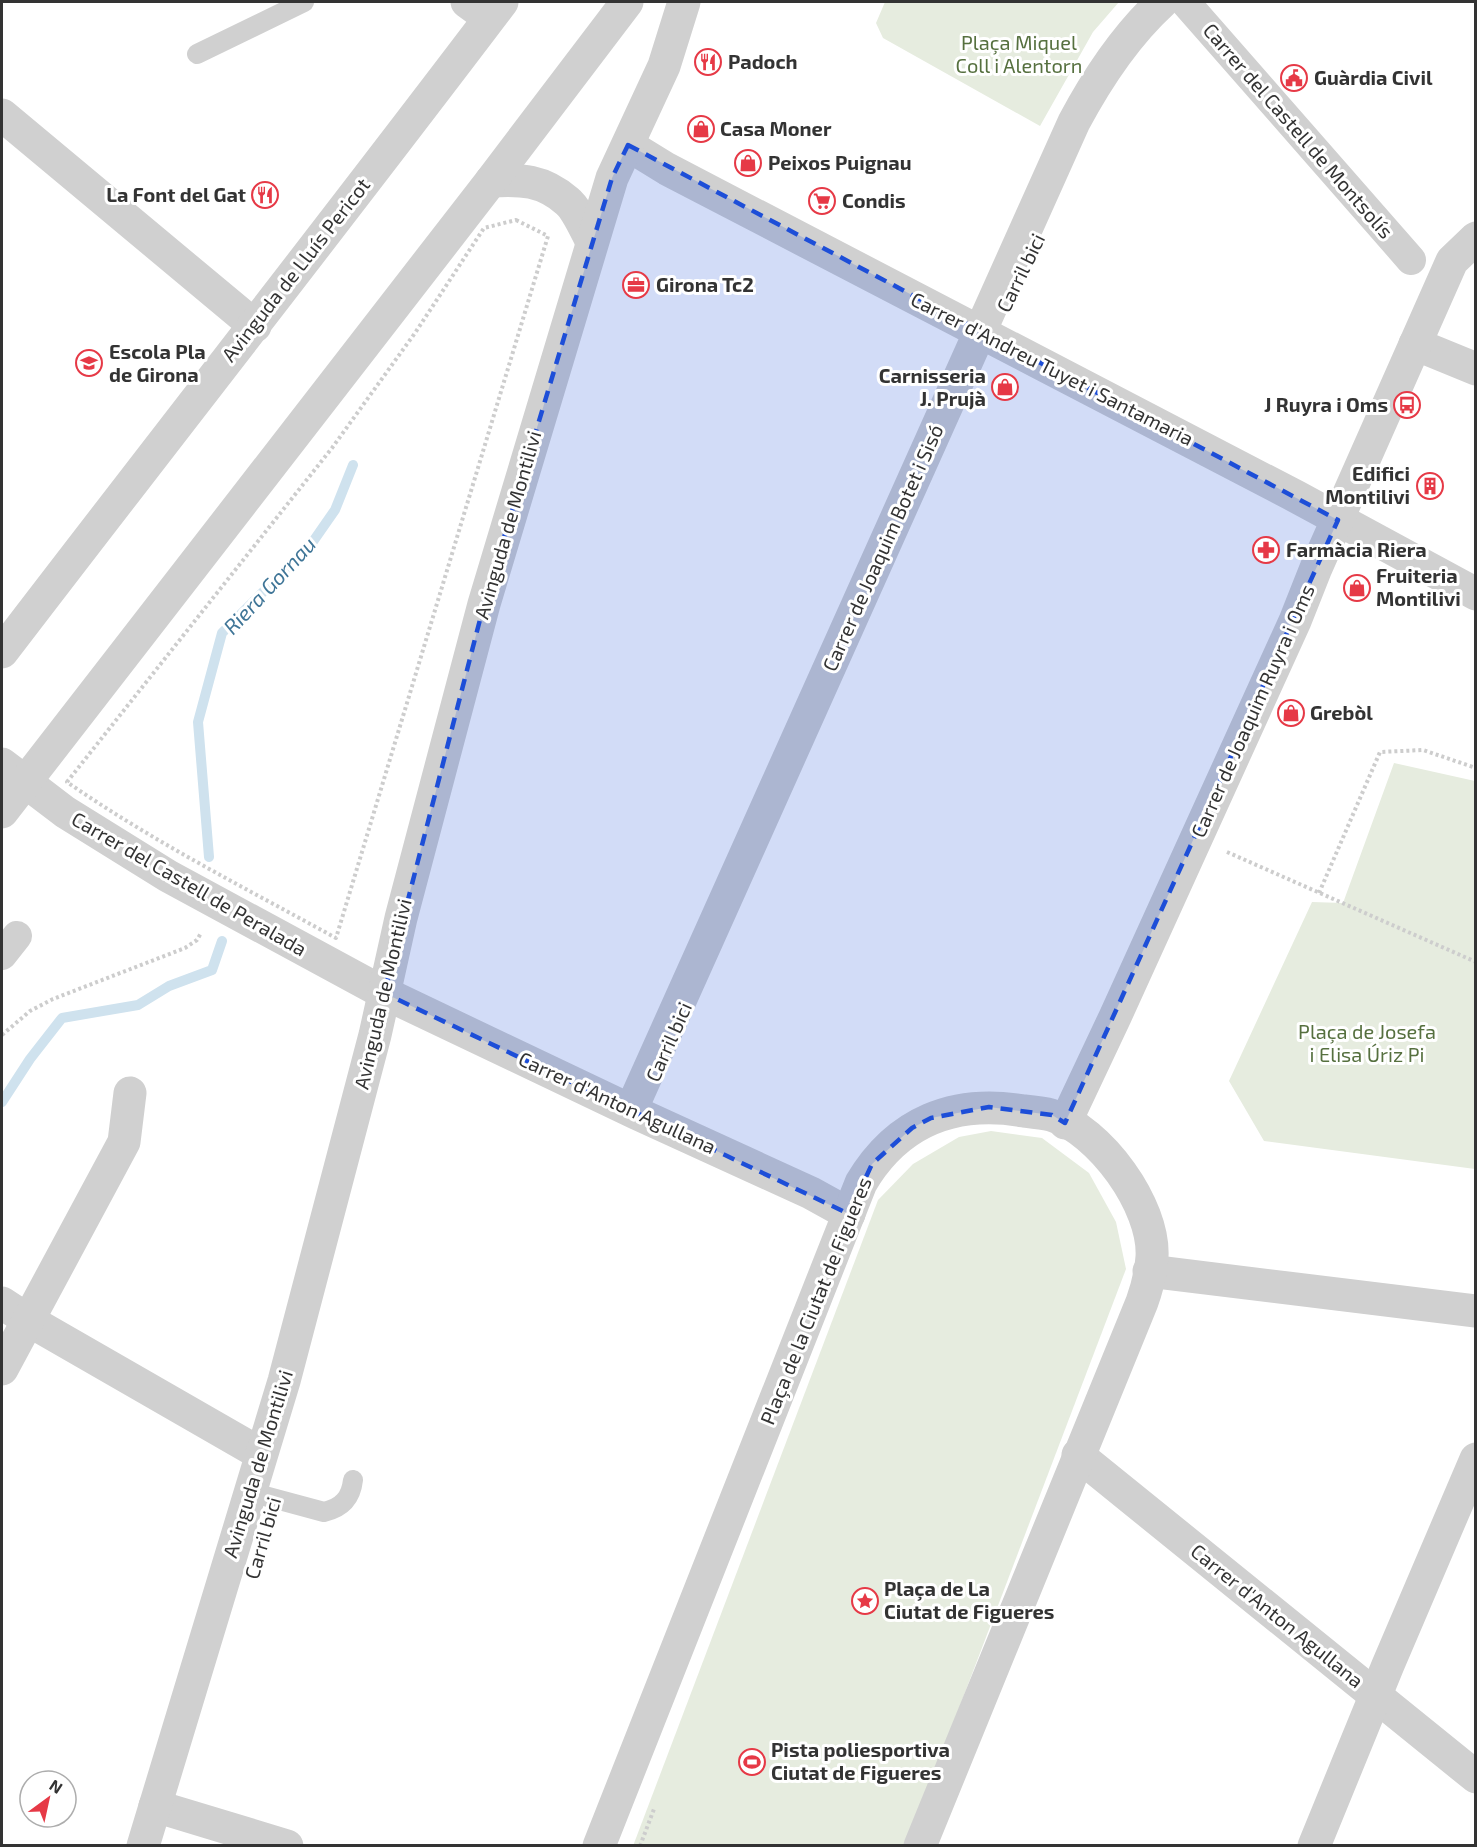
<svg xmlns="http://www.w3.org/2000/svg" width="1477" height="1847" font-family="'Exo 2',sans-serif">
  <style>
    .green { fill: #e6ecdf }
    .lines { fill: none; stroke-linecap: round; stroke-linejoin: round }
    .stream { stroke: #cfe2ee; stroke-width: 10 }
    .path { stroke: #cdcdcd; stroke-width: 4; stroke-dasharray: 3 3; stroke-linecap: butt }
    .service { stroke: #d0d0d0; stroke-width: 20 }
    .pedestrian { stroke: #d0d0d0; stroke-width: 30 }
    .minor { stroke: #d0d0d0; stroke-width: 33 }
    .tertiary { stroke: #d0d0d0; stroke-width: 33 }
    .marked { fill: #1d4ed8; fill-opacity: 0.2; stroke: #1d4ed8; stroke-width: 4.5; stroke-dasharray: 12 8; stroke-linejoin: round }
    .labels { text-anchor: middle; stroke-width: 6; stroke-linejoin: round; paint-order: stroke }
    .park-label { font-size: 20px; fill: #56703f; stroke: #fff }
    .poi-label { font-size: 20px; font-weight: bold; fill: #333; stroke: #fff; text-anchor: start }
    .street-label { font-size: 20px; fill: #333; stroke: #fff }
    .water-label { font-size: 21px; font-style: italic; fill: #3f7597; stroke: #fff }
  </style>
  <rect width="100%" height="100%" fill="#fff"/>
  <g class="green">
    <path d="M885 2H1119L1093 32 1040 126 883 38 876 23Z"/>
    <path d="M1394 763 1475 781V1169L1264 1141 1229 1081 1312 902 1343 903Z"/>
    <path d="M991 1131 1042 1138 1089 1173 1116 1222 1126 1269 907 1845 633 1846 878 1200 913 1164 959 1137Z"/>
  </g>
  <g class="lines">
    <g class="stream">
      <path d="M209 857 198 722 222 633 312 543 335 510 353 465"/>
      <path d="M2 1102 30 1059 62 1018 138 1005 169 986 212 970 222 941"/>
    </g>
    <g class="path">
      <path d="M516 220 548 236 336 938C245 888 152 841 67 782L332 448 415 333 484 228Z"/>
      <path d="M1227 852 1476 962"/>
      <path d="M1319 893 1380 752 1423 750 1476 768"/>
      <path d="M2 1035 30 1011 53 999 185 948 197 940 201 933"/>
      <path d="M640 1846 654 1809"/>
    </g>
    <g class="service">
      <path d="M197 54 304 2"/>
      <path d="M250 1492 324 1512C342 1508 351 1498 353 1480"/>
    </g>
    <g class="pedestrian">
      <path d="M1185 2 1411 260"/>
      <path d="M2 955 17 936"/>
    </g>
    <g class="minor">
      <path d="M467 2 489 18"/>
      <path d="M2 115 255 326"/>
      <path d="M628 145 667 169 1297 497 1476 594"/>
      <path d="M491 181C521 179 543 180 567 201 577 209 586 231 592 242"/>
      <path d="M1415 344 1476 369"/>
      <path d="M2 764 65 812 168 876 384 993 636 1113 811 1193 849 1214"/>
      <path d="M631 1110 1074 122C1098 77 1125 36 1162 2"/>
      <path d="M1065 1123 1115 1017 1295 621 1316 568 1452 261 1476 238"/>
      <path d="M1149 1271 1476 1311"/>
      <path d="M2 1303 28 1320 261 1454"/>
      <path d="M2 1369 124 1142 130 1093"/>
      <path d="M1078 1455 1476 1777"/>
      <path d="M155 1806 287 1846"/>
      <path d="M143 1846 284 1381 375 1035 401 918 484 604 612 178 664 66 684 2"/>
      <path d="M599 1846 861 1183C897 1122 954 1099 1024 1111 1033 1112 1043 1113 1051 1115 1100 1130 1155 1206 1152 1257 1151 1272 1147 1288 1142 1302L920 1846"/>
      <path d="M1314 1846 1388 1665 1476 1459"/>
    </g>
    <g class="tertiary">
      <path d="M2 652C168 435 337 220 502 2"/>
      <path d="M2 812 491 181 627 2"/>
    </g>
  </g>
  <path class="marked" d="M628 145 1338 520 1065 1123 1052 1115 989 1107 931 1118 912 1128 872 1164 849 1214 384 993 484 604 612 178Z"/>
  <defs>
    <symbol id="restaurant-ring" viewBox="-11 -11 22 22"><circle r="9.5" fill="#fff" stroke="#e63946" stroke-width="1.5"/><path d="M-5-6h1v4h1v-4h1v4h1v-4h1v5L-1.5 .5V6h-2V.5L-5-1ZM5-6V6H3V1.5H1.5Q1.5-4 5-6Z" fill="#e63946"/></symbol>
    <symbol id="civic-ring" viewBox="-11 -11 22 22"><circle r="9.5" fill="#fff" stroke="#e63946" stroke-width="1.5"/><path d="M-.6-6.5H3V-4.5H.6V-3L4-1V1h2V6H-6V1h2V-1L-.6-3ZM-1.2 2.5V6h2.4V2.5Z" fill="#e63946"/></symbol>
    <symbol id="shop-ring" viewBox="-11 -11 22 22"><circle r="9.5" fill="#fff" stroke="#e63946" stroke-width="1.5"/><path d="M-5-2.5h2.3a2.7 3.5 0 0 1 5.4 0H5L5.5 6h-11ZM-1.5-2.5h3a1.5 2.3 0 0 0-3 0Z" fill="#e63946"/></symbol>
    <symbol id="supermarket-ring" viewBox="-11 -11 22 22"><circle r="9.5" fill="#fff" stroke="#e63946" stroke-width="1.5"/><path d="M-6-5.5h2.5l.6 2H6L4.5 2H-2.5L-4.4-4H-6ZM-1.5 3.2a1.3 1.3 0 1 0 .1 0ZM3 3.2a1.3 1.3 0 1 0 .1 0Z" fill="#e63946"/></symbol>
    <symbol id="office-ring" viewBox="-11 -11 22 22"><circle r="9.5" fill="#fff" stroke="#e63946" stroke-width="1.5"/><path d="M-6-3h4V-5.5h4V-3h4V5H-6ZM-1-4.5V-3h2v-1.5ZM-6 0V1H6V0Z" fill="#e63946"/></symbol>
    <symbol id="school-ring" viewBox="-11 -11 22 22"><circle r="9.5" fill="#fff" stroke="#e63946" stroke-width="1.5"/><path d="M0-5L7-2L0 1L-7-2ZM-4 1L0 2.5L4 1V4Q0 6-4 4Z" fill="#e63946"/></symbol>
    <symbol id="bus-ring" viewBox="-11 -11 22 22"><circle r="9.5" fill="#fff" stroke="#e63946" stroke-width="1.5"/><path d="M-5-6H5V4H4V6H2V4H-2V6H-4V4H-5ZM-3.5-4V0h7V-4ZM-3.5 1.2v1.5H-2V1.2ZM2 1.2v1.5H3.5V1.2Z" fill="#e63946"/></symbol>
    <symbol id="building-ring" viewBox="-11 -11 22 22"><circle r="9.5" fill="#fff" stroke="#e63946" stroke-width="1.5"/><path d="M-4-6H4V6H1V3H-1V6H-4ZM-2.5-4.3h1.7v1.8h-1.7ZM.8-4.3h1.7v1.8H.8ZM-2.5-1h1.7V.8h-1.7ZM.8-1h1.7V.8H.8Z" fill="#e63946"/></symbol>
    <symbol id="pharmacy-ring" viewBox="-11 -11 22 22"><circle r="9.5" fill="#fff" stroke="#e63946" stroke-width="1.5"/><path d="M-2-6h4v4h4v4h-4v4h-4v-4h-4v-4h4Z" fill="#e63946"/></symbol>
    <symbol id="sight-ring" viewBox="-11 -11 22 22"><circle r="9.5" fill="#fff" stroke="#e63946" stroke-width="1.5"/><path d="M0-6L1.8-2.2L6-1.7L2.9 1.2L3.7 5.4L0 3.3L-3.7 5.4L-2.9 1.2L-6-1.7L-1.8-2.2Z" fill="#e63946"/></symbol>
    <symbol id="stadium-ring" viewBox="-11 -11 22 22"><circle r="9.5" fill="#fff" stroke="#e63946" stroke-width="1.5"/><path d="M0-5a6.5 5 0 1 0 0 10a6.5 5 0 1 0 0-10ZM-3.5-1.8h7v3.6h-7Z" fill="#e63946"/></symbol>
  </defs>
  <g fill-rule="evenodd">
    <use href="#restaurant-ring" x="693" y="47" width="30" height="30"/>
    <use href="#civic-ring" x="1279" y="63" width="30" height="30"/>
    <use href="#shop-ring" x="686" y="114" width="30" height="30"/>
    <use href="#shop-ring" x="733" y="148" width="30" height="30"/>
    <use href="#restaurant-ring" x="250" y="180" width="30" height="30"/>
    <use href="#supermarket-ring" x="807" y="186" width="30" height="30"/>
    <use href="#office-ring" x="621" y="270" width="30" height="30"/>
    <use href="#school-ring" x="74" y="348" width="30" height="30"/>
    <use href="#shop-ring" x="990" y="372" width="30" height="30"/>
    <use href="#bus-ring" x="1392" y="390" width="30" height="30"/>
    <use href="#building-ring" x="1415" y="471" width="30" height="30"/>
    <use href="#pharmacy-ring" x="1251" y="535" width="30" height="30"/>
    <use href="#shop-ring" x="1342" y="573" width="30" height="30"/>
    <use href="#shop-ring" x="1276" y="698" width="30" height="30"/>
    <use href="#sight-ring" x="850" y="1586" width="30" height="30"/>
    <use href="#stadium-ring" x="737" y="1747" width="30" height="30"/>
  </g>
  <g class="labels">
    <g class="park-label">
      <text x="1019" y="50">Plaça Miquel<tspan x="1019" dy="23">Coll i Alentorn</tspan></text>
      <text x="1367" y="1039">Plaça de Josefa<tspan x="1367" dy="23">i Elisa Úriz Pi</tspan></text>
    </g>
    <g class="poi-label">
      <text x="728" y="69">Padoch</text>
      <text x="1314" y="85">Guàrdia Civil</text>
      <text x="720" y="136">Casa Moner</text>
      <text x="768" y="170">Peixos Puignau</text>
      <text x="246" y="202" text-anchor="end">La Font del Gat</text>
      <text x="842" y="208">Condis</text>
      <text x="656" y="292">Girona Tc2</text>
      <text x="109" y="359">Escola Pla<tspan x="109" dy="23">de Girona</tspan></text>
      <text x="986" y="383" text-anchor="end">Carnisseria<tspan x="986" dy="23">J. Prujà</tspan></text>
      <text x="1388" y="412" text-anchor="end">J Ruyra i Oms</text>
      <text x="1410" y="481" text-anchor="end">Edifici<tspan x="1410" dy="23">Montilivi</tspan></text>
      <text x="1286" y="557">Farmàcia Riera</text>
      <text x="1376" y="583">Fruiteria<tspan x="1376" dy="23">Montilivi</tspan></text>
      <text x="1310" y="720">Grebòl</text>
      <text x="884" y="1596">Plaça de La<tspan x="884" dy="23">Ciutat de Figueres</tspan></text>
      <text x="771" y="1757">Pista poliesportiva<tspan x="771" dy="23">Ciutat de Figueres</tspan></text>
    </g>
    <g class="street-label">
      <text transform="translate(1298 131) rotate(49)" y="7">Carrer del Castell de Montsolís</text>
      <text transform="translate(296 270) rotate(-52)" y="7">Avinguda de Lluís Pericot</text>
      <text transform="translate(1021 273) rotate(-64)" y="7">Carril bici</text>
      <text transform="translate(1052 369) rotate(27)" y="7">Carrer d'Andreu Tuyet i Santamaria</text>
      <text transform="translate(508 525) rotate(-74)" y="7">Avinguda de Montilivi</text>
      <text transform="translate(883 548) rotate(-66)" y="7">Carrer de Joaquim Botet i Sisó</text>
      <text transform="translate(1253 711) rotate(-66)" y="7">Carrer de Joaquim Ruyra i Oms</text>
      <text transform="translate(189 884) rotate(30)" y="7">Carrer del Castell de Peralada</text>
      <text transform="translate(383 994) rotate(-77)" y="7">Avinguda de Montilivi</text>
      <text transform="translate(669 1042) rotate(-66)" y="7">Carril bici</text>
      <text transform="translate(617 1103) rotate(25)" y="7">Carrer d'Anton Agullana</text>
      <text transform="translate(816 1301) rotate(-68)" y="7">Plaça de la Ciutat de Figueres</text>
      <text transform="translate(258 1464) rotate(-73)" y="7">Avinguda de Montilivi</text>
      <text transform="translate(263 1538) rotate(-74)" y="7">Carril bici</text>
      <text transform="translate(1277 1616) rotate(39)" y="7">Carrer d'Anton Agullana</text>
    </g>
    <g class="water-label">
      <text transform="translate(270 586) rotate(-47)" y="7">Riera Gornau</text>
    </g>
  </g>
  <rect width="1477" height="1847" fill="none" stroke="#333333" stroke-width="6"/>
  <g transform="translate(48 1799) rotate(33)"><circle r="28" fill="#ffffff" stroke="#adadad" stroke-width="1.5"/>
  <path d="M0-4.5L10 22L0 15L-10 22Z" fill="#e63946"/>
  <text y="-9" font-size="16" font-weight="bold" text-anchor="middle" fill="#333333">N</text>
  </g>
</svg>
